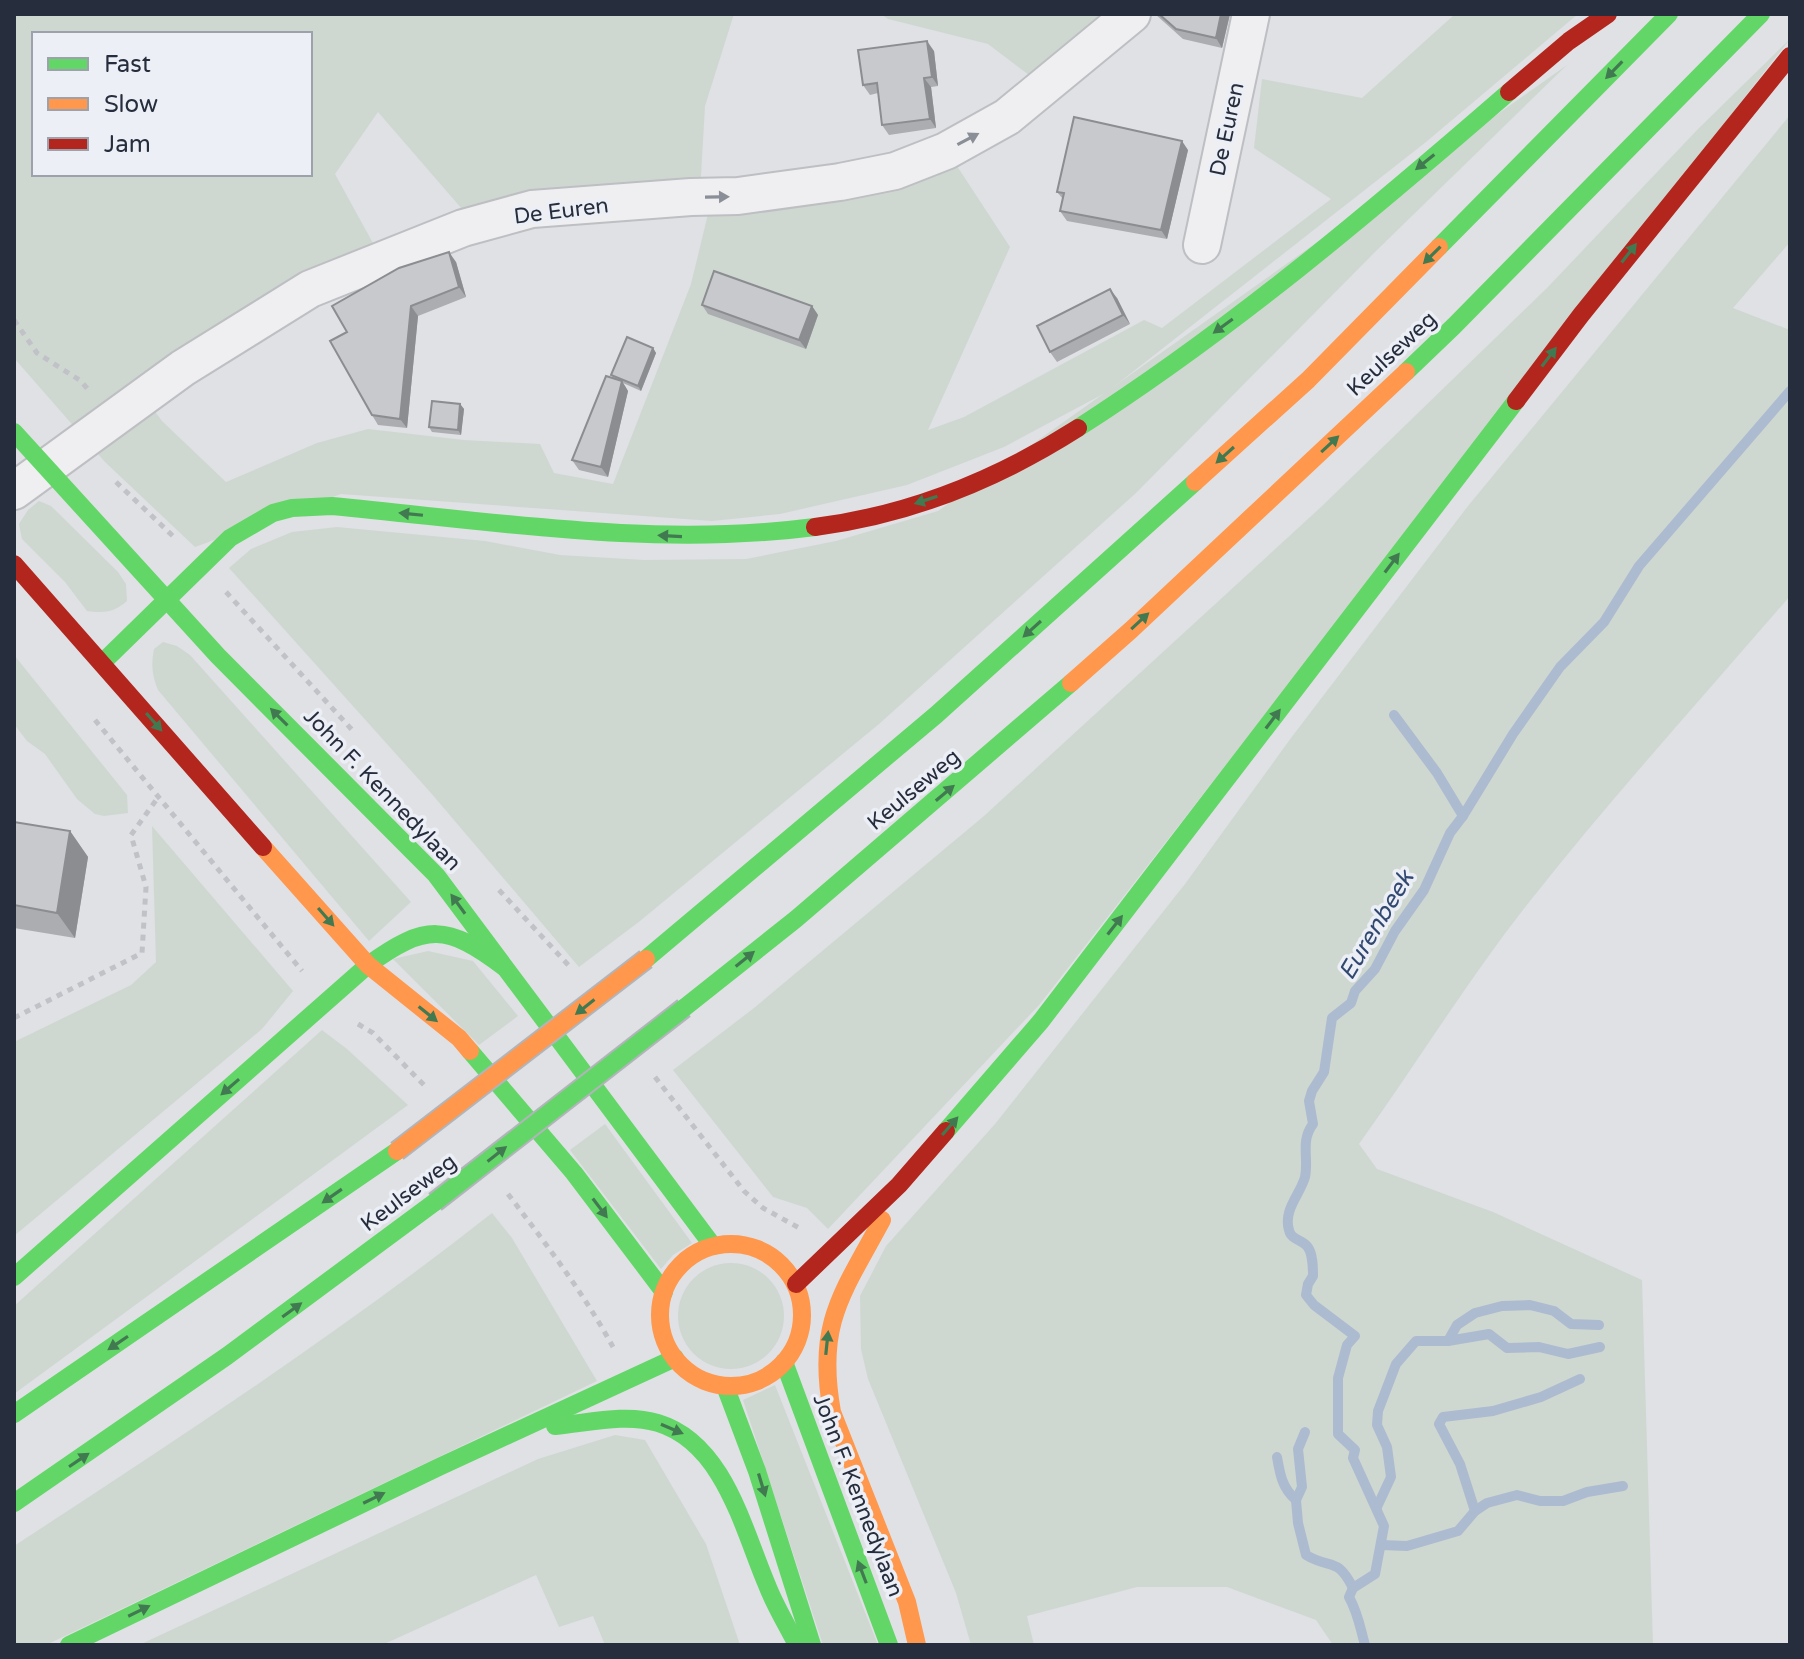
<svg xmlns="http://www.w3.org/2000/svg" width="1804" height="1659" font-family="'Varela Round',sans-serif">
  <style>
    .green { fill: #ced8d0; fill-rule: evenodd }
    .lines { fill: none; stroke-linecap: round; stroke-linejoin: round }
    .stream { stroke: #adbbd0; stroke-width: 10 }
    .street-casing { stroke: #bdbfc3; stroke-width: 40 }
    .path { stroke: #c1c2c8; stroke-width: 5; stroke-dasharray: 6 6; stroke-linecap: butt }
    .street { stroke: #efeff1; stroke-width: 36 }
    .fast { stroke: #63d668; stroke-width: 18 }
    .slow { stroke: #ff974d; stroke-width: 18 }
    .jam { stroke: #b3261e; stroke-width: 18 }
    .fast-bridge-casing { stroke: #b1b4b9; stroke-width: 22; stroke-linecap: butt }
    .slow-bridge-casing { stroke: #b1b4b9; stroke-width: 22; stroke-linecap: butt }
    .fast-bridge { stroke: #63d668; stroke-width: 18 }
    .slow-bridge { stroke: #ff974d; stroke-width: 18 }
    .wall { fill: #abadb0 }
    .shaded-wall { fill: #8b8d90 }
    .building { fill: #c7c9cd; stroke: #8b8d90; stroke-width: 2 }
    .oneway { fill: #417950 }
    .oneway2 { fill: #8a8e97 }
    .labels { text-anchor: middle; stroke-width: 7; stroke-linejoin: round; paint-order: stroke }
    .street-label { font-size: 22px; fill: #262d3d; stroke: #eceff5 }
    .water-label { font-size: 24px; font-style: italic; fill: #314871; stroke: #eceff5 }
  </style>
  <rect width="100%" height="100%" fill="#dfe1e5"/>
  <g class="green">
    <path d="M14 14H734L705 106 700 193 465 221 462 209 378 112 335 174 374 245 139 390 162 421 226 482 317 443 368 429 464 440 540 444 554 473 613 484 691 284 708 214H745L879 192 957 166 1010 247 928 430 964 417 1144 320 1162 328 1331 199 1254 148 1262 79 1362 98 1455 14H1578L1426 142 1107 392 1004 447 907 485 780 514 712 521 341 494 195 547 105 462 14 358ZM34 34H310V174H34Z"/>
    <path d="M881 14H1135L1046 88 988 44 888 19Z"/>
    <path d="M1790 39 1040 1004 828 1229 807 1208 773 1197 673 1070 754 1008 984 816 1321 507 1547 288 1698 129Z"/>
    <path d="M1567 65 1376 251 1136 493 879 724 640 921 579 967 431 793 229 568 251 549 292 532 337 527 485 541 560 555 644 560 746 559 836 541 938 511Z"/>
    <path d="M1790 115V242L1733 308 1790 330V596C1703 697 1613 796 1530 901 1469 978 1417 1063 1359 1144L1377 1169 1493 1212 1642 1280 1653 1645H1333L1316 1620 1227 1587H1137L1027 1616 1034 1645H971L956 1593 868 1379 861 1349 860 1296 886 1246 995 1124 1185 884 1291 738 1468 506Z"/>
    <path d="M39 501 51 506 118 572 126 584 127 601C113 613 104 613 87 611L65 582 22 539 19 524 28 510Z"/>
    <path d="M163 642 177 646 190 655 411 902 369 941 158 690C152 675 151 665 154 649Z"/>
    <path d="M14 655 127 795 128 813 104 816 95 814 77 799 45 754 27 741 14 724Z"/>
    <path d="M152 826 293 991 262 1029 14 1236V1042L131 985 156 962Z"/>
    <path d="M428 951 473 961 518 1016 479 1045 393 959Z"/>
    <path d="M322 1030 347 1049 408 1105 14 1394V1306Z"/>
    <path d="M605 1124 692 1243 673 1255 661 1269 570 1150Z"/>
    <path d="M492 1213 512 1238 597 1381 46 1645H14V1546C176 1440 340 1333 492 1213Z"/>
    <circle cx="731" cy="1316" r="53"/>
    <path d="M775 1385 878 1645H823L743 1400Z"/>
    <path d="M615 1435 645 1440 706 1544 740 1645H605L593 1616 559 1627 536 1575 382 1645H139L538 1459Z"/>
  </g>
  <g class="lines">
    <g class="stream">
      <path d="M1394 715 1437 773 1463 816"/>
      <path d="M1448 1341 1457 1325 1475 1313 1502 1306 1530 1305 1554 1311 1571 1324 1599 1325"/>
      <path d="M1277 1457C1280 1474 1282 1488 1296 1500L1298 1523 1306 1555C1331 1570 1337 1556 1353 1588"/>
      <path d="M1296 1500 1302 1487 1298 1449 1305 1432"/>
      <path d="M1377 1507 1391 1477 1387 1447 1377 1425 1378 1411 1396 1364 1416 1341H1448L1489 1334 1507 1348 1539 1347 1568 1354 1600 1347"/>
      <path d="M1475 1511 1460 1464 1439 1424 1443 1417 1493 1411 1541 1397 1580 1379"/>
      <path d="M1381 1545 1407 1546 1458 1531 1475 1511 1487 1503 1517 1495 1540 1501H1563L1587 1492 1623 1486"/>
      <path d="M1365 1645C1360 1627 1358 1613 1349 1597L1353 1588 1375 1574 1384 1526 1353 1458 1355 1450 1338 1434V1378L1347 1345 1355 1336 1314 1305 1306 1295 1308 1284 1313 1276C1313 1267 1313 1253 1307 1246 1301 1239 1291 1240 1289 1230 1283 1210 1300 1195 1305 1177 1309 1158 1300 1141 1313 1124L1309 1101 1312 1091 1324 1072 1332 1018 1351 1003 1355 991 1375 969 1395 931 1424 890 1450 833 1463 816 1513 734 1560 667 1604 622 1639 566 1790 391"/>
    </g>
    <defs>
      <g id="street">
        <path d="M1202 245 1251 14"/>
        <path d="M14 491 183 368 310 289 463 228 532 209 691 197 738 196 840 182 895 171 946 151 1007 117 1132 14"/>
      </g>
    </defs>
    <use href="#street" class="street-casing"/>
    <g class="path">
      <path d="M14 320 37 353 81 381 90 392"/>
      <path d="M116 482 175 538"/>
      <path d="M226 592 354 732"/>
      <path d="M95 720 302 971"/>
      <path d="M499 890 571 968"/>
      <path d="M14 1018 142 953 146 887 131 835 159 796"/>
      <path d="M358 1024 373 1033 424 1085"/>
      <path d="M655 1077 744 1191 763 1208 801 1229"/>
      <path d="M508 1194C546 1244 583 1292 613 1347"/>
    </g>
    <use href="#street" class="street"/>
    <g class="fast">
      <path d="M1439 247 1669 14"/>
      <path d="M1406 372 1454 326 1761 14"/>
      <path d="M1078 428C1231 330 1372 211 1509 92"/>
      <path d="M14 432 218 656 436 875 713 1246"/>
      <path d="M102 663 230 538 273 513 292 508 332 506C492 521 654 548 815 527"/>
      <path d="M646 959 936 715 1195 482"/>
      <path d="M684 1008 796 919 1071 683"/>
      <path d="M470 1051 574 1173 664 1292"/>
      <path d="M946 1131 1041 1021 1516 401"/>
      <path d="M14 1277 368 965C426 923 447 924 504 967"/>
      <path d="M784 1362 889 1645"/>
      <path d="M725 1386 757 1471 812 1645"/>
      <path d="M14 1414 397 1151"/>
      <path d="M555 1426C588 1423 626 1413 658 1423 724 1443 743 1529 767 1585 775 1606 787 1625 797 1645"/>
      <path d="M14 1503 227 1356 435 1202"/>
      <path d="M69 1645 439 1467 675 1358"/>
    </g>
    <g class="slow">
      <path d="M1195 482 1308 380 1439 247"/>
      <path d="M1071 683 1131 630 1406 372"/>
      <path d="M263 847 368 965 459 1038 470 1051"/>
      <path d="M882 1220C842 1294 816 1324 832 1412L907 1602 917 1645"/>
      <circle cx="731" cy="1315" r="71"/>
    </g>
    <g class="jam">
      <path d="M1509 92 1569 41 1608 14"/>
      <path d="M1516 401 1581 315 1790 56"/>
      <path d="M815 527C909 515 998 479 1078 428"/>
      <path d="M14 564 263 847"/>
      <path d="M796 1284 899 1185 946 1131"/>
    </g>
    <defs>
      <path id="fast-bridge" d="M435 1202 684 1008"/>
      <path id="slow-bridge" d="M397 1151 646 959"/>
    </defs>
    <use href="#fast-bridge" class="fast-bridge-casing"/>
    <use href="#slow-bridge" class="slow-bridge-casing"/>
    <use href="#fast-bridge" class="fast-bridge"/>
    <use href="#slow-bridge" class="slow-bridge"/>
  </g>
  <g class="wall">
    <path d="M1155 14H1230L1222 48 1183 39Z"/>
    <path d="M934 51 938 86 931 87 936 128 889 135 882 125 878 93 870 95 863 85Z"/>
    <path d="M1188 150 1167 239 1067 221 1060 211 1063 199 1057 192Z"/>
    <path d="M456 262 466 297 418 316 407 428 378 425 372 415 347 332Z"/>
    <path d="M1117 298 1130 324 1057 362 1050 352Z"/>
    <path d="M702 305 812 306 818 315 806 349 708 314Z"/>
    <path d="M653 348 656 353 641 391 623 383 628 391 608 477 579 470 572 460 614 379 611 375Z"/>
    <path d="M460 404 464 409 461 435 432 432 429 427Z"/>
    <path d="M14 822 70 831 88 857 75 938 14 928Z"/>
  </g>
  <g class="shaded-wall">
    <path d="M1221 14H1230L1222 48 1216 38Z"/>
    <path d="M927 41 934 51 938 86 932 77Z"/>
    <path d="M924 78 931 87 936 128 930 119Z"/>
    <path d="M1182 141 1188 150 1167 239 1161 230Z"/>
    <path d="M449 252 456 262 466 297 459 287Z"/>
    <path d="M1110 289 1117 298 1130 324 1123 315Z"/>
    <path d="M411 306 418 316 407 428 400 419Z"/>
    <path d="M812 306 818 315 806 349 799 340Z"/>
    <path d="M653 348 656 353 641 391 638 386Z"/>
    <path d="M622 381 628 391 608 477 601 467Z"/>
    <path d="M460 404 464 409 461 435 458 430Z"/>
    <path d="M70 831 88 857 75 938 57 913Z"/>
  </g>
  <g class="building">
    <path d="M1159 14H1221L1216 38 1176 29Z"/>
    <path d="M927 41 932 77 924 78 930 119 882 125 877 83 863 85 858 50Z"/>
    <path d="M1074 117 1182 141 1161 230 1060 211 1064 193 1057 192Z"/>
    <path d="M449 252 459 287 411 306 400 419 372 415 330 341 347 332 332 306 399 268Z"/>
    <path d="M714 271 812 306 799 340 702 305Z"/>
    <path d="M1110 289 1123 315 1050 352 1037 326Z"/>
    <path d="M627 337 653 348 638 386 611 375Z"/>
    <path d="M606 376 622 381 601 467 572 460Z"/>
    <path d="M432 401 460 404 458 430 429 427Z"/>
    <path d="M14 822 70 831 57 913 14 905Z"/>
  </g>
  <defs><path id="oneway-solid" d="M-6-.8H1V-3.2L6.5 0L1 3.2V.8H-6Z" transform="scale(2)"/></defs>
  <g class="oneway">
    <use href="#oneway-solid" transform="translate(1614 70) rotate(134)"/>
    <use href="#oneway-solid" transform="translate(1425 162) rotate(141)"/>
    <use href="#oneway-solid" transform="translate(1629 253) rotate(-52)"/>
    <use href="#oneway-solid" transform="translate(1432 255) rotate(135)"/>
    <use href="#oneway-solid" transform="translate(1223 326) rotate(144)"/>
    <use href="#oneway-solid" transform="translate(1549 357) rotate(-53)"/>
    <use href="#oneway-solid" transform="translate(1330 444) rotate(-43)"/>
    <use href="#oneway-solid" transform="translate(1225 455) rotate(138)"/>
    <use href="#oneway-solid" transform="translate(926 500) rotate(162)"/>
    <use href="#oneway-solid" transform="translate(411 514) rotate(-174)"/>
    <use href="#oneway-solid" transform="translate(670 536) rotate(-177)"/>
    <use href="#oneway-solid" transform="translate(1392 563) rotate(-53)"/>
    <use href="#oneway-solid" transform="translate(1140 621) rotate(-43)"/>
    <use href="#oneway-solid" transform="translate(1032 629) rotate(138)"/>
    <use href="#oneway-solid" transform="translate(279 717) rotate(-135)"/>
    <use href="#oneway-solid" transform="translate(1273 719) rotate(-53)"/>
    <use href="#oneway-solid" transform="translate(154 722) rotate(49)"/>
    <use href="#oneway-solid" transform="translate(945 793) rotate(-40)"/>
    <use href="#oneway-solid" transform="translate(458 904) rotate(-126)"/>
    <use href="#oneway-solid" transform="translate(326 917) rotate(49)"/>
    <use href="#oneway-solid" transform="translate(1115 925) rotate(-52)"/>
    <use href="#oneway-solid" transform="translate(745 959) rotate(-39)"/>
    <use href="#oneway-solid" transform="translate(585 1007) rotate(142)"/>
    <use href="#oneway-solid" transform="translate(428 1014) rotate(39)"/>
    <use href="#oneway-solid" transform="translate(230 1087) rotate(139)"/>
    <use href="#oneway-solid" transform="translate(950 1126) rotate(-49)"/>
    <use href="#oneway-solid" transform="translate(497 1154) rotate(-38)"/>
    <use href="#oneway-solid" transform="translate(332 1196) rotate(145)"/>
    <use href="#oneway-solid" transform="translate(600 1208) rotate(53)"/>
    <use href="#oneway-solid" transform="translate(292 1310) rotate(-36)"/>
    <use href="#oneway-solid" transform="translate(118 1343) rotate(146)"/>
    <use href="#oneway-solid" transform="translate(827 1343) rotate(-84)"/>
    <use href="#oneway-solid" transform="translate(672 1429) rotate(23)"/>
    <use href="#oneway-solid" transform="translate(79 1460) rotate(-34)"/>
    <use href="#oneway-solid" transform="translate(762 1485) rotate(73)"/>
    <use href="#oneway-solid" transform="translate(374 1498) rotate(-26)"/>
    <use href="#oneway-solid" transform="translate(862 1572) rotate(-111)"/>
    <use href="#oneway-solid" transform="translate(139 1611) rotate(-26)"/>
  </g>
  <g class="oneway2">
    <use href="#oneway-solid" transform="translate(968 139) rotate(-28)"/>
    <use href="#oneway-solid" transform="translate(717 197) rotate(-1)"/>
  </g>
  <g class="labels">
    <g class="street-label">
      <text transform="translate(1226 129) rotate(-78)" y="8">De Euren</text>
      <text transform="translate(561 210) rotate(-7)" y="8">De Euren</text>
      <text transform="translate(1391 353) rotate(-43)" y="8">Keulseweg</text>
      <text transform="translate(383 789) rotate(46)" y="8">John F. Kennedylaan</text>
      <text transform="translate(913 789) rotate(-40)" y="8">Keulseweg</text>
      <text transform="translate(408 1192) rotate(-37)" y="8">Keulseweg</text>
      <text transform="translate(859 1495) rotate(69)" y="8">John F. Kennedylaan</text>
    </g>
    <g class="water-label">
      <text transform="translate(1376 925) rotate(-59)" y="8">Eurenbeek</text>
    </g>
  </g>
  <rect width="1804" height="1659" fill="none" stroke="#262d3d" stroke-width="32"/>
  <rect x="32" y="32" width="280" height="144" fill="#eceff5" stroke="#9da1ab" stroke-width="2"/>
  <rect x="48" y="58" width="40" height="12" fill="#63d668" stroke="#9da1ab" stroke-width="2"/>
  <text x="104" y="72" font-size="24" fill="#262d3d">Fast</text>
  <rect x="48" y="98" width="40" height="12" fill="#ff974d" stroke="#9da1ab" stroke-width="2"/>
  <text x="104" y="112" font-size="24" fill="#262d3d">Slow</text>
  <rect x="48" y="138" width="40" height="12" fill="#b3261e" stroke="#9da1ab" stroke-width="2"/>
  <text x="104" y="152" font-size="24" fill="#262d3d">Jam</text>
</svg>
